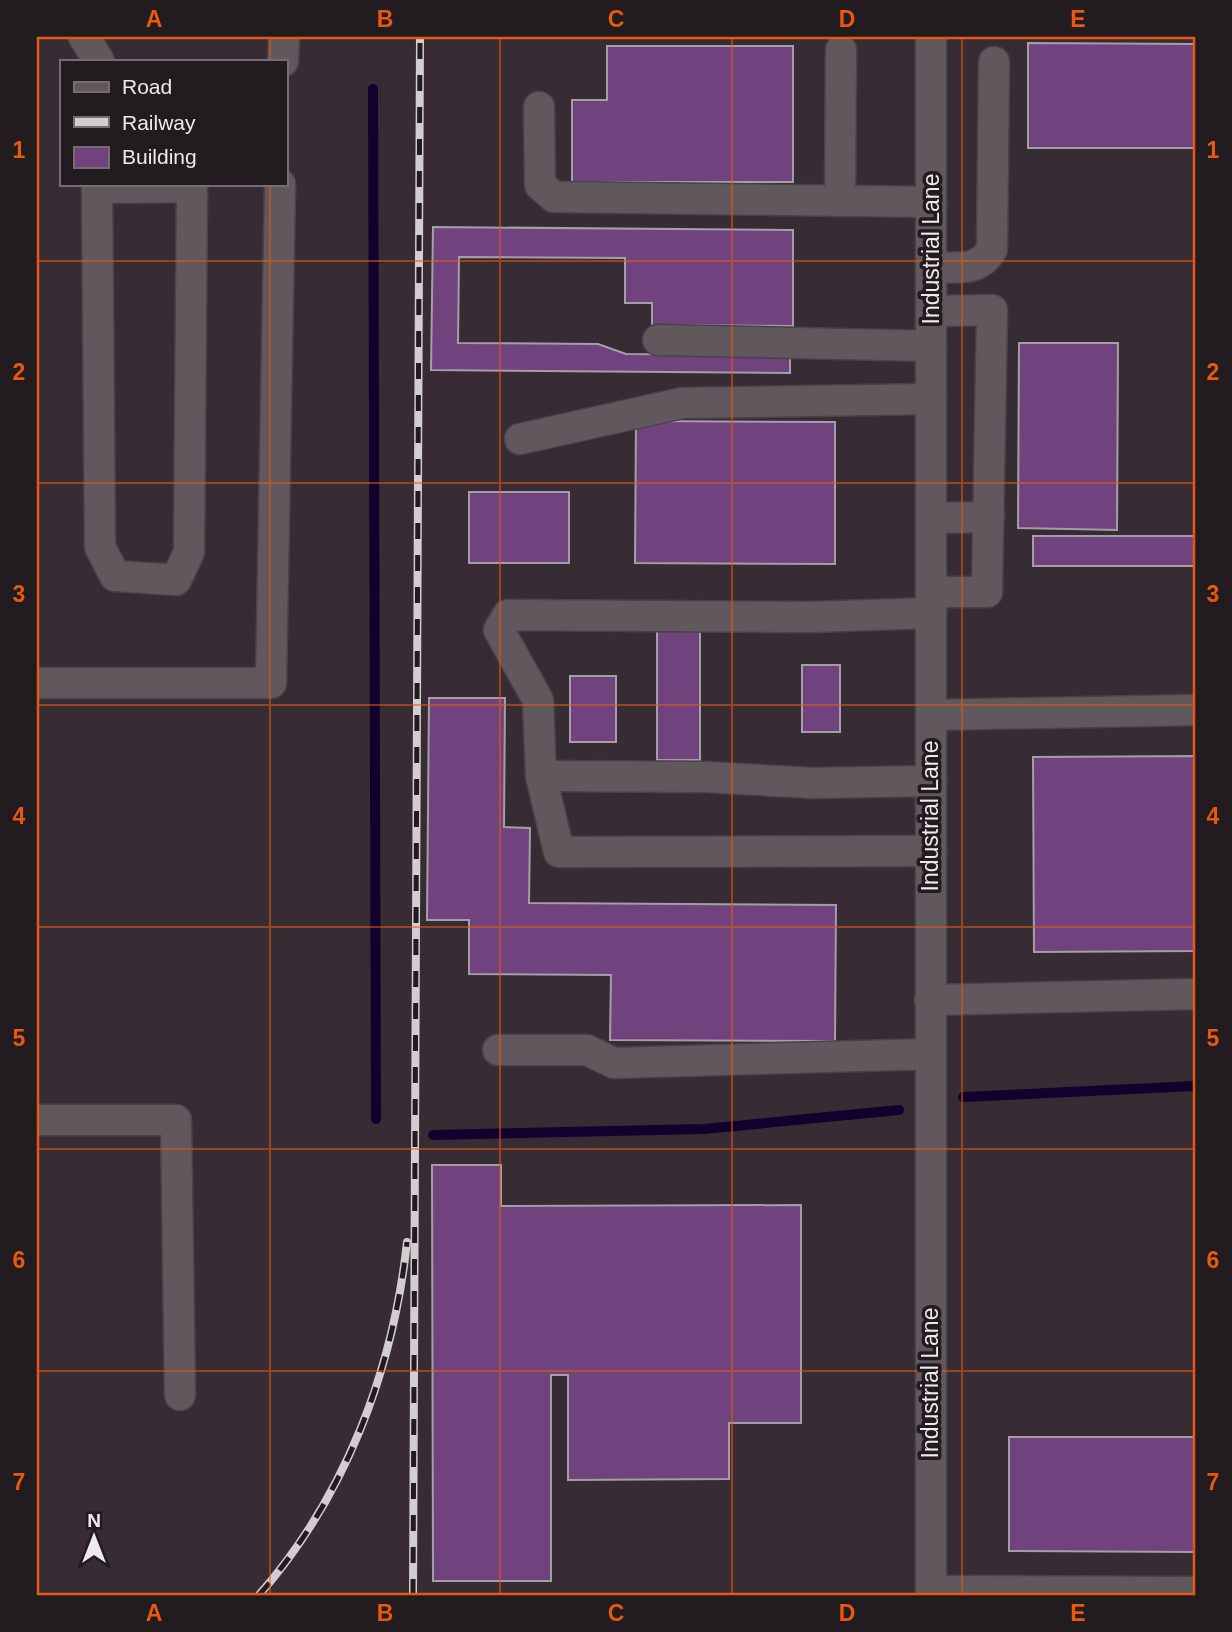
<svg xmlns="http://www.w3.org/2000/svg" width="1232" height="1632" font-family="Helvetica,sans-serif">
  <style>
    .built { fill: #382c34; fill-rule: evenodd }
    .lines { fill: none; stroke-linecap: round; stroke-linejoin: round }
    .stream { stroke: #12012d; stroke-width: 10 }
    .building { fill: #70437f; stroke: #a49ea6; stroke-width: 2 }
    .minor-casing { stroke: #484346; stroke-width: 33 }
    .minor { stroke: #60585d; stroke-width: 30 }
    .rail-casing { stroke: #d2cdd0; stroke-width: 8 }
    .rail { stroke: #221b20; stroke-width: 5; stroke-dasharray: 16; stroke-linecap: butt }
    .grid { fill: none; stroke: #e8590c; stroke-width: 2; stroke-opacity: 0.55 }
    .labels { text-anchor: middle; stroke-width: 7; stroke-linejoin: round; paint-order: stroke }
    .street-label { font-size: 23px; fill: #eee9ec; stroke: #221b20 }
    .neatline { fill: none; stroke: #e8590c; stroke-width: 2.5 }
    .grid-label { font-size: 23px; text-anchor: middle; font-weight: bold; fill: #e8590c }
  </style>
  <rect width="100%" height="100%" fill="#2c2529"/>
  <path class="built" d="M37 37H1195V1595H37ZM61 61H285V184H61Z"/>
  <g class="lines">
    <g class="stream">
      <path d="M373 89 376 1119"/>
      <path d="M963 1097 1195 1086"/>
      <path d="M433 1135 704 1129 899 1110"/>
    </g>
  </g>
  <g class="building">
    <path d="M1028 43 1195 44V148H1028Z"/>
    <path d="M607 46H793V182H572V100H607Z"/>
    <rect x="37" y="77" width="1" height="476"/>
    <path d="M433 227 793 230V326L652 325V303H625V258L459 257 458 343 598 344 626 354 790 355V373L431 370Z"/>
    <path d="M1019 343H1118L1117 530 1018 528Z"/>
    <path d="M636 421 835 422V564L635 563Z"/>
    <rect x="469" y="492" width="100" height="71"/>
    <rect x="1033" y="536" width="162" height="30"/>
    <rect x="657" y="628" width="43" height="132"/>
    <rect x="802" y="665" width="38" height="67"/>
    <rect x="570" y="676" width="46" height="66"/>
    <path d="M429 698H505L504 827 530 828 529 903 836 905 835 1041 610 1040 611 975 469 974V920H427Z"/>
    <path d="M1195 756V951L1034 952 1033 757Z"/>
    <path d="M432 1165H501V1206L801 1205V1423H729V1479L568 1480V1375H551V1581H433Z"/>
    <path d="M1009 1437H1195V1552L1009 1551Z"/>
  </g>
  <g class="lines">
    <defs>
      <g id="minor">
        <path d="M84 37 99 61"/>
        <path d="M283 61 284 37"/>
        <path d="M539 107 540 185 554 197 931 202"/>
        <path d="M97 188 192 187 189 552 176 580 115 576 100 547 97 188V184"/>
        <path d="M840 201 841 50"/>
        <path d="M931 267C955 267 979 273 992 249L994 62"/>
        <path d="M931 311 992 310 987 592H931"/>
        <path d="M658 340 931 346"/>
        <path d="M520 439 682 403 931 399"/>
        <path d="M931 518 989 517"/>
        <path d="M931 613 812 617 508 615 499 630 538 700 541 776 559 852 931 851"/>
        <path d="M37 683H271L280 184"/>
        <path d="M931 715 1195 710"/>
        <path d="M541 776 706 777 812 783 931 781"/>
        <path d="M930 1000 1195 994"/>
        <path d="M498 1050H587L614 1063 930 1054"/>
        <path d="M37 1120H176L180 1395"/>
        <path d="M931 1591 1195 1592"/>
        <path d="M931 1595V37"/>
      </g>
    </defs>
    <use href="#minor" class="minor-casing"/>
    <use href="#minor" class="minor"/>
    <defs>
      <g id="rail">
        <path d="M259 1595C345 1497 393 1371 407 1242"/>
        <path d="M413 1595 420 37"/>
      </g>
    </defs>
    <use href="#rail" class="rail-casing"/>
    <use href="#rail" class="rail"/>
  </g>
  <path class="grid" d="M270 37V61M500 37V1595M732 37V1595M962 37V1595M270 184V1595M37 261H1195M37 483H1195M37 705H1195M37 927H1195M37 1149H1195M37 1371H1195"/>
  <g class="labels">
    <g class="street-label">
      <text transform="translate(931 249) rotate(-90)" y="8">Industrial Lane</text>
      <text transform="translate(930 816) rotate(-90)" y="8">Industrial Lane</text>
      <text transform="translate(930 1383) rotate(-90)" y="8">Industrial Lane</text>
    </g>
  </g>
  <rect width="1232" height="1632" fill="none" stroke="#221b20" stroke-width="77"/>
  <rect x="60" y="60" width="228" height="126" fill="#221b20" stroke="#746d72" stroke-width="2"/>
  <rect x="74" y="82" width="35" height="10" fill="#60585d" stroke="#746d72" stroke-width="2"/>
  <text x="122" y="94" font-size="21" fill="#eee9ec">Road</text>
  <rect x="74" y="117" width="35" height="10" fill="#d2cdd0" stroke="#746d72" stroke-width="2"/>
  <text x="122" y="130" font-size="21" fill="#eee9ec">Railway</text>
  <rect x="74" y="147" width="35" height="21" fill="#70437f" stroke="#746d72" stroke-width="2"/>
  <text x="122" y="164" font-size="21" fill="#eee9ec">Building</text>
  <g transform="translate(94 1537)" stroke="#221b20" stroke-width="5" paint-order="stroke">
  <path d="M0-5L12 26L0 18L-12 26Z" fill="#eee9ec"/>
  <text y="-10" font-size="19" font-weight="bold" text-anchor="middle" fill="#eee9ec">N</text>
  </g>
  <rect x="38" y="38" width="1156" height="1556" class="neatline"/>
  <g class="grid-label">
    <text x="154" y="27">A</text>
    <text x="385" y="27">B</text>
    <text x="616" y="27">C</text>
    <text x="847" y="27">D</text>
    <text x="1078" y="27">E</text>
    <text x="19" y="158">1</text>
    <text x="1213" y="158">1</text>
    <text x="19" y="380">2</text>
    <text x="1213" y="380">2</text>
    <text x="19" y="602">3</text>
    <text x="1213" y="602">3</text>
    <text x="19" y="824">4</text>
    <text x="1213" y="824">4</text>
    <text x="19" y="1046">5</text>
    <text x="1213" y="1046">5</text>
    <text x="19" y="1268">6</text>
    <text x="1213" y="1268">6</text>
    <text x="19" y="1490">7</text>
    <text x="1213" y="1490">7</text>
    <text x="154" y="1621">A</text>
    <text x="385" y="1621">B</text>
    <text x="616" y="1621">C</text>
    <text x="847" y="1621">D</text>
    <text x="1078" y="1621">E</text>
  </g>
</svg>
